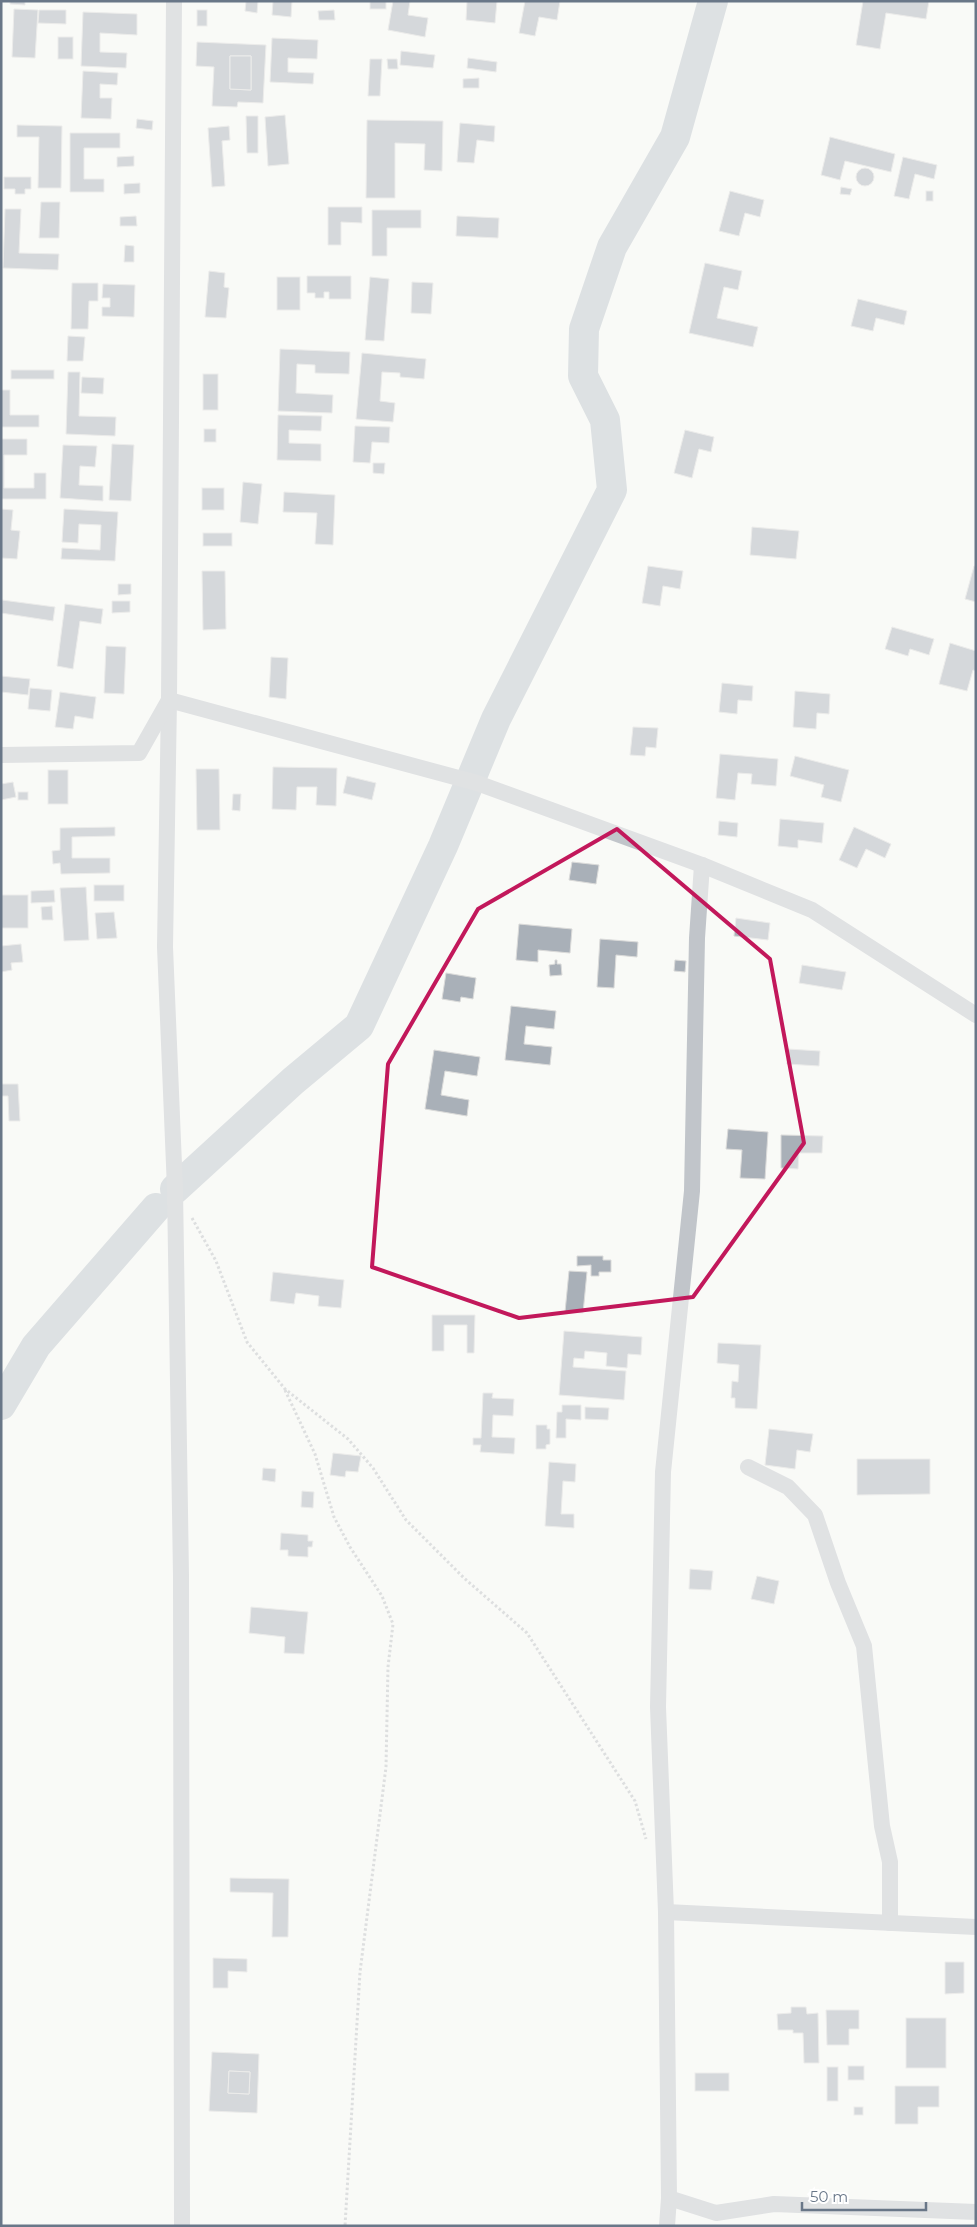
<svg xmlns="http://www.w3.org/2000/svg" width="977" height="2227" font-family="Montserrat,sans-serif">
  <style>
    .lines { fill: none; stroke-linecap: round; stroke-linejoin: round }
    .river { stroke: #bbc4ca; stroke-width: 30 }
    .building { fill: #a9b0b8; stroke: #dbdbda; fill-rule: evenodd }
    .path { stroke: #bbbec2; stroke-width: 3; stroke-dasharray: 2.5 2.5; stroke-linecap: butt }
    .minor { stroke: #c1c5ca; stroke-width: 16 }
    .marked { fill: none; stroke: #c2185b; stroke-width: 4; stroke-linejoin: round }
  </style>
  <rect width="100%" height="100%" fill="#f9faf7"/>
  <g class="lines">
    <g class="river">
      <path d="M175 1189 293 1081 359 1026 443 846 496 719 612 490 605 420 583 376 584 329 612 247 675 137 713 1"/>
      <path d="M1 1405 36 1346 156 1208"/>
    </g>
  </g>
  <g class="building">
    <path d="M10 1H25V5L10 4Z"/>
    <path d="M246 1H258L257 13 245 11Z"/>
    <path d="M273 1H292L291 17 272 15Z"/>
    <rect x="370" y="1" width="16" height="8"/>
    <path d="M393 1H410L408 15 428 18 425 37 388 30Z"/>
    <path d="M467 1H497L495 23 466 20Z"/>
    <path d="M525 1H560L557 20 539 17 535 36 519 33Z"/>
    <path d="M863 1H929L926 19 886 13 880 49 856 45Z"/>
    <path d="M14 9 38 10 35 58 12 57Z"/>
    <path d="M39 10H66V24L38 23Z"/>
    <rect x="197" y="10" width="10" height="16"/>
    <path d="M334 10 335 20H319L318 11Z"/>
    <path d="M83 12 137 14V35L100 33V52L127 53 126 68 81 66Z"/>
    <rect x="58" y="37" width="15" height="22"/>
    <path d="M272 38 318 40 317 59 288 58V72L314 73 313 84 270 82Z"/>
    <path d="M197 42 266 45 263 103 238 102 237 107 212 106 214 67 196 66ZM230 56H251V90L230 89Z"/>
    <path d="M401 51 435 55 433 68 400 65Z"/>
    <path d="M230 56H251V90L230 89Z"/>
    <path d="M468 58 497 62 496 72 467 68Z"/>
    <path d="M370 59H382L380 96H368Z"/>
    <path d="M387 59H397L398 69H388Z"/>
    <path d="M83 71 118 73 117 85 100 84V98H112L111 119 81 118Z"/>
    <path d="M479 78V88H463V79Z"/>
    <path d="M285 115 289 164 268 166 265 117Z"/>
    <path d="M246 116H258V153H247Z"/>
    <path d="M137 119 153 121 152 130 136 128Z"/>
    <path d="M367 120 443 121 442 171 424 170 425 144 395 143V198H366Z"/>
    <path d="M460 123 495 126 494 142 477 140 474 163 457 162Z"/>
    <path d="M17 125 62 126 61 188H38L39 137H17Z"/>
    <path d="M229 126 230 140 222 141 225 186 212 187 208 128Z"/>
    <path d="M70 133H120V148H84V179H104V192H70Z"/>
    <path d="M830 137 895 154 891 172 845 161 840 180 821 175Z"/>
    <path d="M134 156V166L117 167V157Z"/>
    <path d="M903 157 937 165 934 179 915 174 909 199 894 196Z"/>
    <circle cx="865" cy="177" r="9"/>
    <path d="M4 177H31V189H25V194H15V189H4Z"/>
    <path d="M140 183V193L124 194V184Z"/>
    <path d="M841 187 852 189 850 195 840 194Z"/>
    <path d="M730 191 764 200 760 217 745 213 739 236 719 231Z"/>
    <rect x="926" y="191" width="7" height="10"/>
    <path d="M41 202H60L59 238H39Z"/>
    <path d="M328 207H362V223L341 222V245H328Z"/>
    <path d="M5 209H21L19 253 59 254 58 270 3 268Z"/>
    <path d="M372 210H421V228H387V256H372Z"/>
    <path d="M136 216 137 226H120V217Z"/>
    <path d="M457 216 499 218 498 238 456 236Z"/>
    <path d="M125 245 134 246V262H124Z"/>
    <path d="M705 263 742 271 738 290 724 287 717 318 758 327 753 347 689 333Z"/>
    <path d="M209 271 225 273 224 287 229 288 226 318 205 317Z"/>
    <path d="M307 276H351V299H329V292H324V298H315V293H307Z"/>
    <rect x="277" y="277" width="23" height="33"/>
    <path d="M370 277 389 279 384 341 365 340Z"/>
    <path d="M412 282 433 283 431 314 411 313Z"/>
    <path d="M72 283H98V301H89L88 329H71Z"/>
    <path d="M103 284 135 285 134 317 102 316V307H110V298H102Z"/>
    <path d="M858 299 907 311 904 325 876 318 873 331 851 326Z"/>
    <path d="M68 336 85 337 83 361H67Z"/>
    <path d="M280 349 350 352 349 374 315 373V365L297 364 296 393 333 395 332 413 278 411Z"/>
    <path d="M362 353 426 359 424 379 400 377V373L382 372 380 401 395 403 393 422 356 419Z"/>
    <rect x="11" y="370" width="43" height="9"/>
    <path d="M68 372H80L79 416 116 417 115 436 66 434Z"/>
    <rect x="203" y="374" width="15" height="36"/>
    <path d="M82 377 104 378 103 394 81 393Z"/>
    <path d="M1 390H10V415H39V427H1Z"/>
    <path d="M278 415 322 416 321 431 289 430V443L321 444V461L277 460Z"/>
    <path d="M355 426 390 427 389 443 372 442 370 463 353 462Z"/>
    <rect x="204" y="429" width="12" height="13"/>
    <path d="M685 430 714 437 711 452 699 449 692 478 674 473Z"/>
    <path d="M1 439H27V455H4V488H34V473H46V499H1Z"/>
    <path d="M112 444 134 445 131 501 109 500Z"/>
    <path d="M63 445 97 446 95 467 80 466 79 485 103 486V501L60 498Z"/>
    <path d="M373 463H385L384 474 373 473Z"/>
    <path d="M243 482 262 484 258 524 240 522Z"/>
    <rect x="202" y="488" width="22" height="22"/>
    <path d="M284 492 335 495 333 545 315 544 317 513 283 512Z"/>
    <path d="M1 509 13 510 11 530 20 531 17 559 1 558Z"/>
    <path d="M64 509 118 512 115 561 61 559 62 548 100 550 101 525 79 524 78 543 62 542Z"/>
    <path d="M752 527 799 531 796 559 750 555Z"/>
    <rect x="203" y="533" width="29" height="13"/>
    <path d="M648 566 683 571 680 589 663 586 660 606 642 603Z"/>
    <path d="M974 566H976V602L965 599Z"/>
    <path d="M202 571H225L226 629 203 630Z"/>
    <path d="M118 584H131V594L118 595Z"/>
    <path d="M2 600 55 607 53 621 1 613Z"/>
    <path d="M112 601H130V612L112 613Z"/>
    <path d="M65 604 103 609 101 624 80 621 73 669 57 666Z"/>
    <path d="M892 627 934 639 929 655 910 649 908 656 885 649Z"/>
    <path d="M950 643 976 651V671L973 670 967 691 939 684Z"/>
    <path d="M106 646 126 647 124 694 104 693Z"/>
    <path d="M271 657 288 658 286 699 269 697Z"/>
    <path d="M1 676 30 679 28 695 1 692Z"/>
    <path d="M722 683 753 686 752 701 738 700 737 714 719 712Z"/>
    <path d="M30 688 52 690 50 711 28 709Z"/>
    <path d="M795 691 830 694 829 714 817 713 816 729 793 727Z"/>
    <path d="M60 692 96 697 93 719 75 716 73 729 55 727Z"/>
    <path d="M633 727 658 728 656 748 646 747 645 756 630 755Z"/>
    <path d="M720 754 778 759 776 786 751 784 752 774 738 773 735 800 716 798Z"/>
    <path d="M795 756 849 770 841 802 821 797 824 785 790 776Z"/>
    <path d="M273 767 337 768 336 806 316 805 317 787H297L296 810 272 809Z"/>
    <path d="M196 769H219L220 830H197Z"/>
    <rect x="48" y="770" width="20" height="34"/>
    <path d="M347 776 376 783 372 800 343 793Z"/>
    <path d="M13 782 16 797 1 800V784Z"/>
    <rect x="18" y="792" width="10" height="8"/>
    <path d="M233 794H241L240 811 232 810Z"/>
    <path d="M780 819 824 823 822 843 798 840V848L778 846Z"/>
    <path d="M719 821 738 823 737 837 718 835Z"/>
    <path d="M115 827V836L72 837V858H110V873L61 874 60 863 53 864 52 851 60 850V828Z"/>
    <path d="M854 827 891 844 885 858 866 849 857 868 839 860Z"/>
    <path d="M572 862 599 865 596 884 569 880Z"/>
    <rect x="94" y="885" width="30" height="16"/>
    <path d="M86 887 89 940 64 941 60 888Z"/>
    <path d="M54 890 55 902 31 903V891Z"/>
    <rect x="1" y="895" width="27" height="33"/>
    <path d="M52 906 53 920H42L41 907Z"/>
    <path d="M114 912 117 938 97 939 95 913Z"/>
    <path d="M736 918 770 923 768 940 734 936Z"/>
    <path d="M519 924 572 929 570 953 538 950V962L516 960Z"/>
    <path d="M600 939 638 942 637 957 616 955 614 988 597 987Z"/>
    <path d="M21 944 23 962 11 963 12 970 1 972V946Z"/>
    <path d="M555 960H557V964H561L562 975 550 976 549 965 555 964Z"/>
    <path d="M675 960 686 961 685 972 674 971Z"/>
    <path d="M802 965 846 972 842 990 799 983Z"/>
    <path d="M446 973 476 978 473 999 461 997 460 1002 442 999Z"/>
    <path d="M511 1006 556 1011 554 1029 526 1026 524 1044 552 1047 550 1065 505 1060Z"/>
    <path d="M788 1049 820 1051 819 1066 787 1064Z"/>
    <path d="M434 1050 480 1057 477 1076 445 1071 441 1095 469 1100 467 1116 425 1109Z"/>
    <path d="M1 1084H18L20 1121H9L8 1096H1Z"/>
    <path d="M728 1129 768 1132 765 1179 740 1178 742 1150 726 1149Z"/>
    <path d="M781 1135 823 1136 822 1153H799L798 1169 781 1168Z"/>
    <path d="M577 1256H603V1260H611V1272H599V1276H591V1265L577 1266Z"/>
    <path d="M569 1271 587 1272 583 1313 565 1312Z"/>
    <path d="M273 1272 344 1280 341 1308 318 1306 319 1296 296 1293 294 1304 270 1301Z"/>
    <path d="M432 1315H475L474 1353H467V1325H444V1351H432Z"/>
    <path d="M564 1331 642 1337 641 1355 628 1354 627 1368 606 1366 607 1353 585 1351 584 1359 574 1358 573 1367 626 1371 624 1400 559 1395Z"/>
    <path d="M718 1343 761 1345 757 1409 735 1408V1398H731L732 1381 738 1382 739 1365 717 1363Z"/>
    <path d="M483 1393H493L492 1398 514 1399 513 1416 493 1415 492 1437 515 1438 514 1454 480 1452 481 1445H473V1438H481Z"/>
    <path d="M562 1405H581V1420L566 1419V1438H556L557 1412H562Z"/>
    <path d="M585 1407 609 1408 608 1420 585 1419Z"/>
    <path d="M536 1425H547V1429H550V1444L546 1445V1449H536Z"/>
    <path d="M769 1429 813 1434 810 1452 797 1450 795 1469 765 1465Z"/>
    <path d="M333 1453 361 1456 358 1472 346 1471 345 1477 330 1475Z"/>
    <path d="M857 1459H930V1494L857 1495Z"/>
    <path d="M549 1462 576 1464 575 1482 563 1481 561 1514H574V1528L545 1526Z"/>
    <path d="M263 1468 276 1469 275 1482 262 1480Z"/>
    <path d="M302 1491 314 1492 313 1508 301 1507Z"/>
    <path d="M281 1533 308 1535V1541H313L312 1547H308V1557L288 1556V1550H280Z"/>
    <path d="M690 1569 713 1571 711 1590 689 1589Z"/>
    <path d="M757 1576 779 1581 774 1604 751 1599Z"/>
    <path d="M251 1607 308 1612 304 1654 284 1653 285 1637 249 1633Z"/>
    <path d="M230 1878 289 1879 288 1937H272L273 1893 230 1892Z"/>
    <path d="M213 1958 247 1959V1972L228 1971V1988H213Z"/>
    <path d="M945 1962H964V1993L945 1994Z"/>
    <path d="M791 2007H806L807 2014 818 2013 819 2063H804L803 2033H793V2030H778L777 2014 791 2013Z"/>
    <path d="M826 2010H859V2029H849V2045H827Z"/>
    <rect x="906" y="2018" width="40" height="50"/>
    <path d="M212 2052 259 2054 257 2113 209 2111ZM229 2071 250 2072 249 2094 228 2093Z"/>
    <rect x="848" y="2066" width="16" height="14"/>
    <rect x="827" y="2067" width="11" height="34"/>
    <path d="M229 2071 250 2072 249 2094 228 2093Z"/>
    <rect x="695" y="2073" width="34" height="18"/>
    <path d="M895 2086H939V2107H918V2124H895Z"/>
    <rect x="854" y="2107" width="9" height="8"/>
  </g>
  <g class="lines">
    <g class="path">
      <path d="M192 1218 216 1261 247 1342 285 1389 348 1439 373 1468 406 1520 464 1578 527 1633 635 1801 646 1839"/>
      <path d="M285 1390 315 1454 334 1517 350 1547 382 1596 393 1624 388 1667 386 1767 360 1972 345 2226"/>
    </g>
    <g class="minor">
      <path d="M174 1 169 700 165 947 175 1189 181 1576 182 2226"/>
      <path d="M1 755 139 753 169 700 477 783 702 865 812 910 976 1015"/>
      <path d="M748 1467 788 1487 815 1515 838 1583 864 1646 882 1826 890 1862V1923"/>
      <path d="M666 1912 976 1927"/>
      <path d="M669 2198 716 2213 774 2204 976 2212"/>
      <path d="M667 2226 669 2198 666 1912 658 1707 663 1472 692 1191 697 938 702 865"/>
    </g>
  </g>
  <path d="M0 0H977V2227H0ZM617 829 770 959 804 1143 693 1297 519 1318 372 1267 388 1064 478 909Z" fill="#f9faf7" fill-opacity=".55" fill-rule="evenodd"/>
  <path class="marked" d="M617 829 770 959 804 1143 693 1297 519 1318 372 1267 388 1064 478 909Z"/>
  <rect width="977" height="2227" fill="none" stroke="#697788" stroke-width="5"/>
  <path d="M802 2202v8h124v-8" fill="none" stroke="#697788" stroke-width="2.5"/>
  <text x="810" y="2202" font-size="15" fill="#697788" stroke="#ffffff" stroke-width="4" paint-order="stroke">50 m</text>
</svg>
